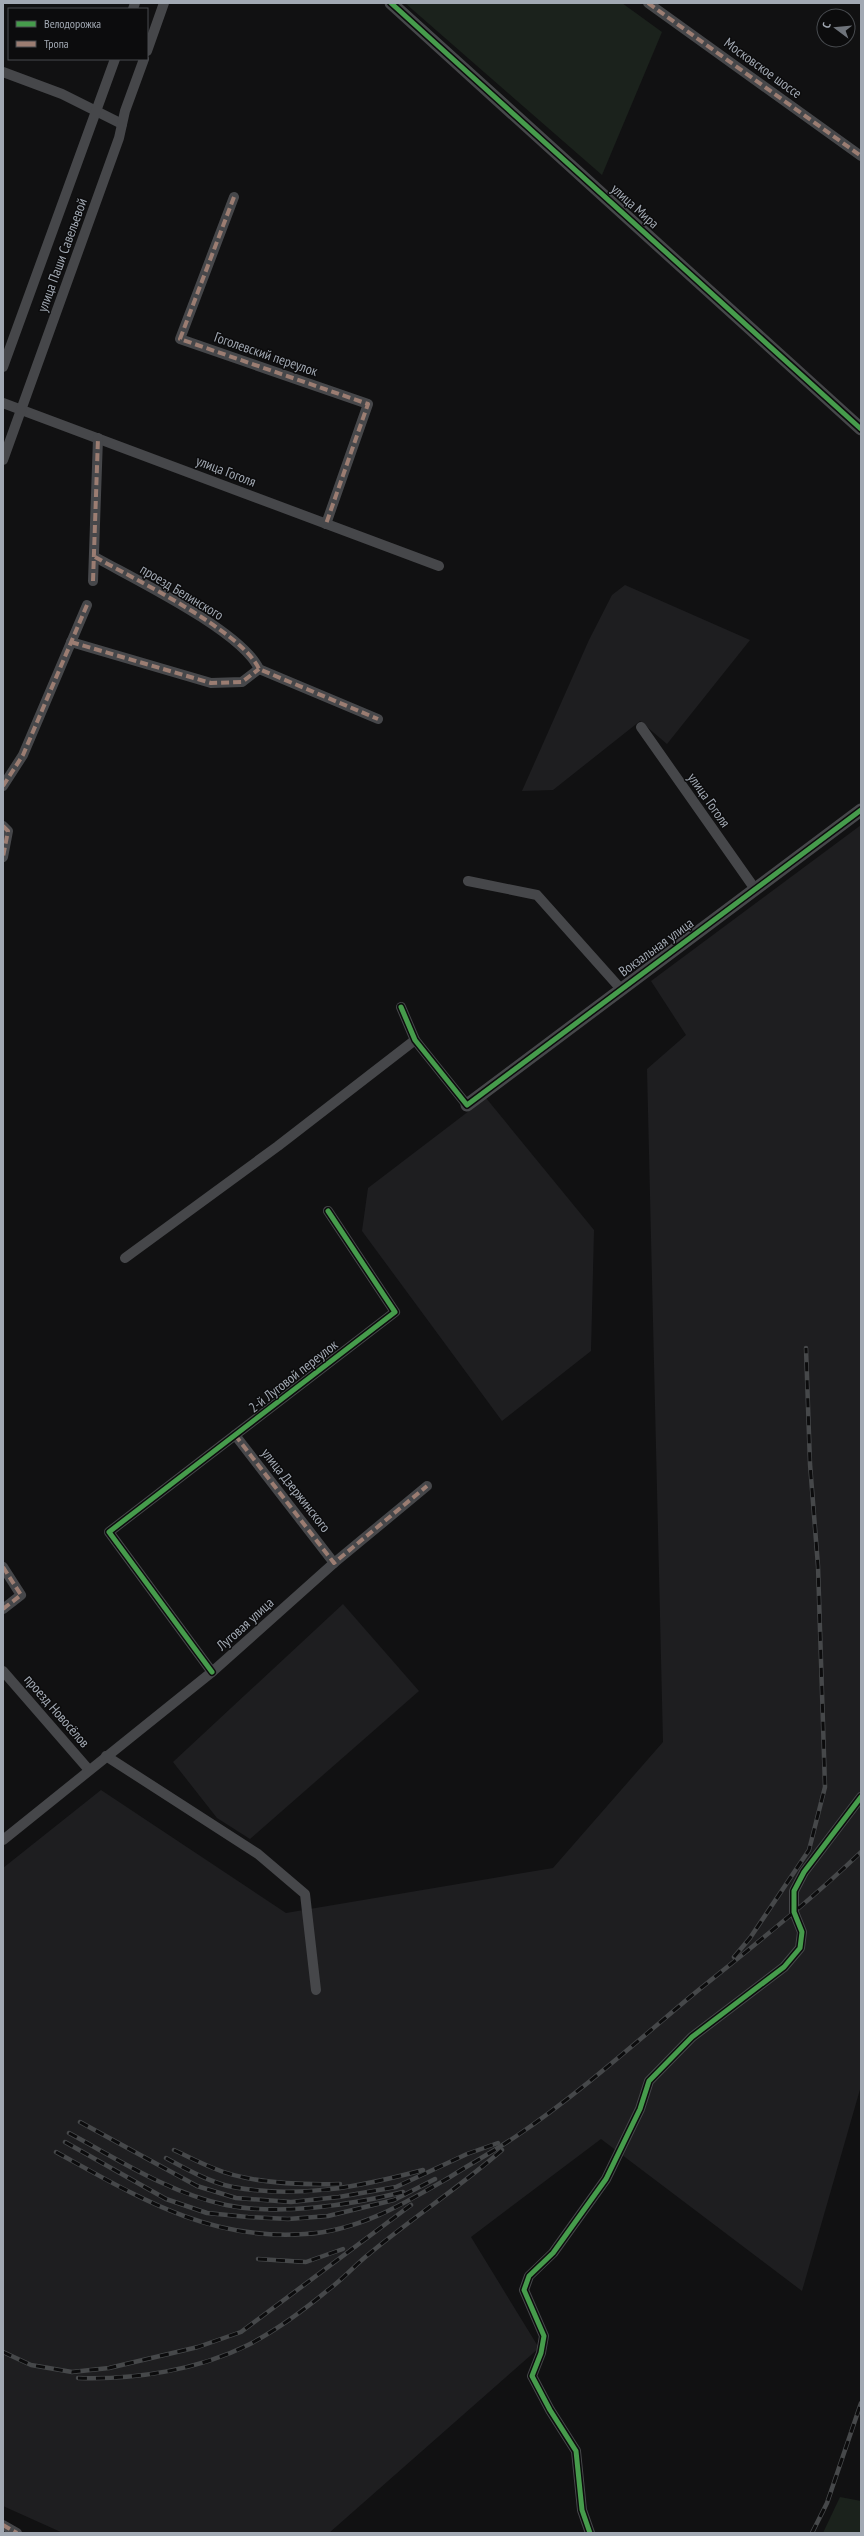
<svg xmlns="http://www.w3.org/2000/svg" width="864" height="2536" font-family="'PT Sans Narrow',sans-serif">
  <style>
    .built { fill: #1e1e20 }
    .green { fill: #1b221c }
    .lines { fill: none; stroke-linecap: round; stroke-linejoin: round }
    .minor { stroke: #46474a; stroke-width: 10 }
    .tertiary { stroke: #46474a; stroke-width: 13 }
    .rail-casing { stroke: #46484a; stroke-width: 4.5 }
    .rail { stroke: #0c0c0d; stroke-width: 3; stroke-dasharray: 9; stroke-linecap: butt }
    .quiet { stroke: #9b7d72; stroke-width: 4; stroke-dasharray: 8 4; stroke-linecap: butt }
    .cycleway-casing { stroke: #0c0c0d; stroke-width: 8 }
    .cycleway { stroke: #469c4c; stroke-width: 5 }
    .labels { text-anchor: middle; stroke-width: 3; stroke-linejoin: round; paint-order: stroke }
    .street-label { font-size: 14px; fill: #a2a9b3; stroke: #0c0c0d }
  </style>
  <rect width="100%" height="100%" fill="#111112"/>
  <g class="built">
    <path d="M625 585 750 640 667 744 640 721 553 790 522 791 589 640 612 595Z"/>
    <path d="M861 825V2086L802 2291 601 2139 471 2237 539 2348 329 2533H63L3 2506V1868L101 1790 286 1913 553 1868 663 1742 647 1069 686 1035 651 981Z"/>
    <path d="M486 1098 594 1230 591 1351 502 1421 362 1231 368 1188Z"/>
    <path d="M343 1604 419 1691 250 1839 217 1818 173 1762Z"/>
  </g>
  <g class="green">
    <path d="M405 3H622L662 32 602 175Z"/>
    <path d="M840 2497 861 2501V2533H823Z"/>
  </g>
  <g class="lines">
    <g class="minor">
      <path d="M648 3 861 156"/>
      <path d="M133 9 135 3"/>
      <path d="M147 51 164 3"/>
      <path d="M3 72 62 94 122 124"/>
      <path d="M234 197 180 339 368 404 326 524"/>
      <path d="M3 367 115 59"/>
      <path d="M3 403 439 566"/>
      <path d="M3 460 119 138 125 111 144 59"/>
      <path d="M95 557C134 579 242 631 259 669L378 719"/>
      <path d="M93 581 98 438"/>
      <path d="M71 642 211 683 242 682 259 669"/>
      <path d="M641 727 755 889"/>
      <path d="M3 786 23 755 87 605"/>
      <path d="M3 826 8 831 3 857"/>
      <path d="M468 881 537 895 620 988"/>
      <path d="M401 1007 415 1040 467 1105"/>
      <path d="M125 1258 278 1146 415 1040"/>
      <path d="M235 1435 334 1563"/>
      <path d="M3 1567 21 1595 3 1609"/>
      <path d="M3 1671 89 1770"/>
      <path d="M212 1672 109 1532 395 1312 328 1211"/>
      <path d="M106 1756 258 1854 305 1894 316 1990"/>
      <path d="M3 1840 212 1672 334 1563 427 1486"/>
      <path d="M3 2525 17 2533"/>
      <path d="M590 2533 582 2510 576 2451 550 2410 532 2376 541 2353 544 2336 524 2290 529 2276 553 2253 606 2179 640 2109 649 2081 692 2037 784 1967 800 1948 802 1932 794 1912V1891L804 1872 861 1797"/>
    </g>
    <g class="tertiary">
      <path d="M391 3 861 429"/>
      <path d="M467 1105 861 810"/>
    </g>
    <defs>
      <g id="rail">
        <path d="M734 1957 750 1938 809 1850 825 1787 818 1566 810 1464 806 1348"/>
        <path d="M80 2122 197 2186 236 2198 291 2202 339 2197 396 2187 467 2154 498 2143"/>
        <path d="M69 2133C119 2160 169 2193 226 2205 279 2216 351 2205 403 2192"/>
        <path d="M65 2142 166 2199 207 2213 248 2217 288 2219 328 2216 394 2200 435 2179"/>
        <path d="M174 2150C187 2156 200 2163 213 2168 248 2183 302 2185 340 2184"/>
        <path d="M56 2152C138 2197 208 2241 305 2234 359 2231 405 2203 450 2177 472 2163 494 2151 515 2137 577 2095 633 2045 690 1997 748 1950 807 1904 861 1852"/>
        <path d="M166 2158C186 2169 211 2183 233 2187 297 2199 360 2187 423 2170"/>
        <path d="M258 2259 306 2262 343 2249"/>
        <path d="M3 2352 31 2365 72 2372 109 2368 198 2347 241 2332 411 2205"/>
        <path d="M78 2378C134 2380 198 2370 248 2345 277 2330 304 2310 328 2290 343 2279 355 2265 369 2254 412 2218 460 2187 502 2150"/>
        <path d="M812 2533 827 2503 861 2403"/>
      </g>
    </defs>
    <use href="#rail" class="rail-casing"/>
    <use href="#rail" class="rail"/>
    <g class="quiet">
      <path d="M648 3 861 156"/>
      <path d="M234 197 180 339 368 404 326 524"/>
      <path d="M95 557C134 579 242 631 259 669L378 719"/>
      <path d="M93 581 98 438"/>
      <path d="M71 642 211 683 242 682 259 669"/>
      <path d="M3 786 23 755 87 605"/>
      <path d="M3 826 8 831 3 857"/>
      <path d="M235 1435 334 1563 427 1486"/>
      <path d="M3 1567 21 1595 3 1609"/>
      <path d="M3 2525 17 2533"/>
    </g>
    <defs>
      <g id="cycleway">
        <path d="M391 3 861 429"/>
        <path d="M401 1007 415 1040 467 1105 861 810"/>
        <path d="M212 1672 109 1532 395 1312 328 1211"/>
        <path d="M590 2533 582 2510 576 2451 550 2410 532 2376 541 2353 544 2336 524 2290 529 2276 553 2253 606 2179 640 2109 649 2081 692 2037 784 1967 800 1948 802 1932 794 1912V1891L804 1872 861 1797"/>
      </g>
    </defs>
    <use href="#cycleway" class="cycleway-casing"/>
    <use href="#cycleway" class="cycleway"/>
  </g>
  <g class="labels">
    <g class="street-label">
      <text transform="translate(763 68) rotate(36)" y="5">Московское шоссе</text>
      <text transform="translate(635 206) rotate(42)" y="5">улица Мира</text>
      <text transform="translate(62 255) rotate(-70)" y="5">улица Паши Савельевой</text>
      <text transform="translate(266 354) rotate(19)" y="5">Гоголевский переулок</text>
      <text transform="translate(226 471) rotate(21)" y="5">улица Гоголя</text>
      <text transform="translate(182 592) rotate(31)" y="5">проезд Белинского</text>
      <text transform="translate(709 800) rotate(55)" y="5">улица Гоголя</text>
      <text transform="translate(656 947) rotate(-36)" y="5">Вокзальная улица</text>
      <text transform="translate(293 1376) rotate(-38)" y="5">2-й Луговой переулок</text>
      <text transform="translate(296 1490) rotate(52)" y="5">улица Дзержинского</text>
      <text transform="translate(245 1624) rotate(-42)" y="5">Луговая улица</text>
      <text transform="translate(57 1711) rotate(49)" y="5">проезд Новосёлов</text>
    </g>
  </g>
  <rect width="864" height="2536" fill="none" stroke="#a2a9b3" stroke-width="8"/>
  <rect x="8" y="8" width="140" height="52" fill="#0c0c0d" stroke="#484b4f"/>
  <rect x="16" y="21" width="20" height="6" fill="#469c4c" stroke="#484b4f"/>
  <text x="44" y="28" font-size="12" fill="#a2a9b3">Велодорожка</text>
  <rect x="16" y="41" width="20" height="6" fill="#9b7d72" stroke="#484b4f"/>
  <text x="44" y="48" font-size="12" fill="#a2a9b3">Тропа</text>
  <g transform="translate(836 28) rotate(286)"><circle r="19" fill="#0c0c0d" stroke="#484b4f"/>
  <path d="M0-3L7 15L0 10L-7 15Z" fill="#6f747b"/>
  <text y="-6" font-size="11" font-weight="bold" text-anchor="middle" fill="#a2a9b3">С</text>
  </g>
</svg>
